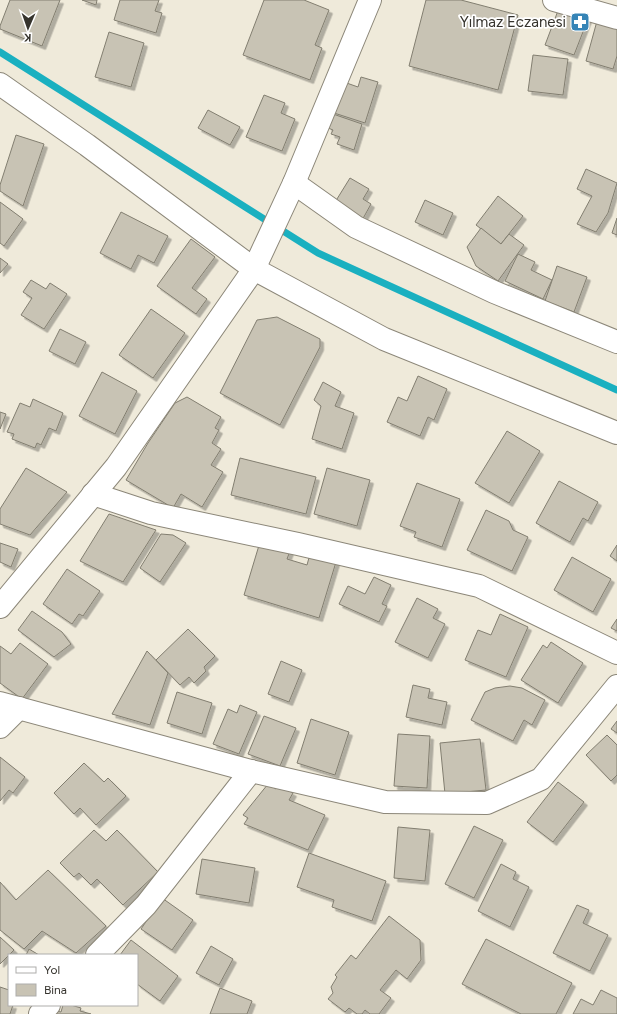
<svg xmlns="http://www.w3.org/2000/svg" width="617" height="1014" font-family="Figtree,sans-serif">
  <style>
    .lines { fill: none; stroke-linecap: round; stroke-linejoin: round }
    .stream { stroke: #1ab0c0; stroke-width: 7 }
    .building { fill: #c8c3b4; stroke: #827e70; filter: url(#shadow) }
    .minor-casing { stroke: #8c8779; stroke-width: 24 }
    .minor { stroke: #fff; stroke-width: 22 }
    .labels { text-anchor: middle; stroke-width: 3.5; stroke-linejoin: round; paint-order: stroke }
    .poi-label { font-size: 15px; fill: #35332d; stroke: #fff; text-anchor: end }
  </style>
  <defs>
    <filter id="shadow"><feDropShadow dx="3.5" dy="3.5" stdDeviation="0" flood-color="#0004"/></filter>
  </defs>
  <rect width="100%" height="100%" fill="#efeada"/>
  <g class="lines">
    <path class="stream" d="M0 52 318 253 617 390"/>
  </g>
  <g class="building">
    <path d="M10 0H60L42 46 0 29V26Z"/>
    <path d="M82 0H97L96 5Z"/>
    <path d="M120 0H159L155 11 162 13 156 33 114 20Z"/>
    <path d="M264 0H304L329 10 315 45 322 48 310 80 243 55Z"/>
    <path d="M426 0H461L518 15 498 90 409 66Z"/>
    <path d="M559 8 588 19 574 55 545 45Z"/>
    <path d="M597 21 617 27V56L613 69 586 61Z"/>
    <path d="M109 32 144 43 131 87 95 77Z"/>
    <path d="M533 55 568 59 563 95 528 91Z"/>
    <path d="M361 77 378 82 365 123 331 112 341 81 358 87Z"/>
    <path d="M264 95 285 103 281 113 295 119 282 151 246 137Z"/>
    <path d="M208 110 240 127 230 145 198 128Z"/>
    <path d="M333 114 362 124 354 150 337 144 340 137 331 134 333 130 328 128Z"/>
    <path d="M16 135 44 144 23 206 0 191V185Z"/>
    <path d="M586 169 617 183 608 213 596 232 577 224 592 196 577 189Z"/>
    <path d="M350 178 369 189 363 199 371 204 360 224 332 207Z"/>
    <path d="M498 196 523 216 501 244 476 225Z"/>
    <path d="M425 200 453 213 443 235 415 222Z"/>
    <path d="M0 202 23 219 4 246 0 243Z"/>
    <path d="M121 212 168 236 154 263 138 255 131 269 100 253Z"/>
    <path d="M617 218V235L612 233Z"/>
    <path d="M481 228 501 244 509 234 524 245 498 281 476 266 467 247Z"/>
    <path d="M191 239 215 257 192 288 207 299 196 314 157 286Z"/>
    <path d="M518 254 535 262 531 270 552 280 543 299 505 281Z"/>
    <path d="M0 258 8 264 0 273Z"/>
    <path d="M557 266 587 277 574 312 545 301Z"/>
    <path d="M31 280 46 289 50 283 67 294 44 329 21 315 32 298 23 292Z"/>
    <path d="M151 309 185 333 153 378 119 355Z"/>
    <path d="M277 317 320 339V347L280 425 220 393 257 320Z"/>
    <path d="M60 329 86 342 75 364 49 351Z"/>
    <path d="M102 372 137 391 115 434 79 416Z"/>
    <path d="M418 376 447 389 434 420 428 417 420 436 387 422 398 397 407 401Z"/>
    <path d="M323 382 341 392 335 406 354 413 342 449 312 439 321 406 314 400Z"/>
    <path d="M187 397 221 417 215 428 219 430 212 443 221 449 211 465 223 472 202 507 181 494 173 508 126 480 148 443 175 403Z"/>
    <path d="M33 399 63 413 56 431 49 428 41 445 37 443 35 448 12 439 14 434 7 432 20 403 30 407Z"/>
    <path d="M0 412 6 414 0 429Z"/>
    <path d="M507 431 540 451 509 503 475 483Z"/>
    <path d="M240 458 316 477 306 514 231 495Z"/>
    <path d="M26 468 67 492 30 535 0 524V509Z"/>
    <path d="M327 468 370 480 357 526 314 514Z"/>
    <path d="M559 481 598 502 588 521 583 518 570 542 536 523Z"/>
    <path d="M417 483 460 499 442 547 414 537 416 532 400 526Z"/>
    <path d="M486 510 509 521 513 530 528 537 512 571 467 550Z"/>
    <path d="M109 514 156 530 123 582 80 561Z"/>
    <path d="M161 534 173 535 186 543 160 582 140 568Z"/>
    <path d="M260 542 290 551 287 559 307 565 310 554 336 562 319 618 244 595Z"/>
    <path d="M0 543 18 549 11 567 0 562Z"/>
    <path d="M617 545V561L610 556Z"/>
    <path d="M572 557 611 579 593 612 554 590Z"/>
    <path d="M67 569 100 591 83 616 79 614 72 624 43 604Z"/>
    <path d="M374 577 391 585 382 604 387 606 379 622 339 604 348 586 365 594Z"/>
    <path d="M417 598 438 609 433 618 445 624 428 658 395 642Z"/>
    <path d="M32 611 62 632 71 644 54 657 18 630Z"/>
    <path d="M500 614 528 627 506 677 465 660 478 630 491 635Z"/>
    <path d="M617 619V631L611 628Z"/>
    <path d="M188 629 215 656 204 667 206 671 194 683 189 677 180 685 156 660Z"/>
    <path d="M551 642 583 663 558 703 521 680 543 645 547 648Z"/>
    <path d="M20 643 48 664 22 699 0 683V646L11 654Z"/>
    <path d="M147 651 168 673 150 725 112 714Z"/>
    <path d="M281 661 302 670 289 702 268 694Z"/>
    <path d="M413 685 430 689 428 698 447 702 442 725 406 717Z"/>
    <path d="M510 686 522 688 545 700 532 725 524 720 513 741 471 720 485 692 495 688Z"/>
    <path d="M177 692 212 703 202 734 167 723Z"/>
    <path d="M240 705 257 712 239 754 213 744 228 709 237 713Z"/>
    <path d="M264 716 296 728 280 766 248 754Z"/>
    <path d="M311 719 349 732 335 775 297 763Z"/>
    <path d="M617 721V733L611 729Z"/>
    <path d="M398 734 430 736 427 788 394 786Z"/>
    <path d="M607 735 617 745V775L611 781 586 755Z"/>
    <path d="M480 739 486 790 445 794 440 743Z"/>
    <path d="M0 757 25 777 13 793 9 790 0 801Z"/>
    <path d="M84 763 104 782 108 778 126 796 96 825 80 808 74 814 54 793Z"/>
    <path d="M558 782 584 802 553 842 527 822Z"/>
    <path d="M268 784 276 789 278 785 293 793 289 800 325 815 308 850 244 824 248 818 243 815Z"/>
    <path d="M474 826 503 840 474 898 445 884Z"/>
    <path d="M398 827 430 830 425 881 394 878Z"/>
    <path d="M94 830 106 841 117 830 158 872 123 905 97 879 91 885 79 873 74 877 60 863Z"/>
    <path d="M309 853 386 881 372 921 332 907 334 900 297 887Z"/>
    <path d="M202 859 255 868 249 903 196 894Z"/>
    <path d="M501 864 516 872 513 879 529 887 510 927 478 911Z"/>
    <path d="M48 870 106 926 76 953 42 931 24 949 0 930V882L16 900Z"/>
    <path d="M162 898 193 920 172 950 141 929Z"/>
    <path d="M577 905 589 910 583 923 608 935 590 971 553 953Z"/>
    <path d="M389 916 420 940 421 960 407 979 396 970 380 990 391 998 379 1014H370L365 1010 362 1014H357L349 1008 345 1012 328 999 333 993 331 987 337 977 335 975 351 955 356 959Z"/>
    <path d="M0 937 14 950 0 964Z"/>
    <path d="M486 939 572 983 556 1014H521L462 984Z"/>
    <path d="M131 940 178 976 160 1001 137 984V955H120Z"/>
    <path d="M211 946 233 959 219 985 196 973Z"/>
    <path d="M29 949 39 955H26Z"/>
    <path d="M0 987 9 990V1005H13L10 1014H0Z"/>
    <path d="M220 988 252 1001 247 1014H210Z"/>
    <path d="M601 990 617 998V1014H573L581 999 593 1005Z"/>
    <path d="M63 1005H71L81 1008 80 1011 91 1014H56V1011L61 1012Z"/>
  </g>
  <g class="lines">
    <defs>
      <g id="minor">
        <path d="M554 0 617 18"/>
        <path d="M0 84 87 145 254 269 384 339 617 433"/>
        <path d="M294 183 356 227 494 292 617 342"/>
        <path d="M93 494 151 513 298 544 479 586 617 653"/>
        <path d="M0 607 116 467 254 269 294 183 370 0"/>
        <path d="M0 703 251 771 385 802 487 803 541 779 617 686"/>
        <path d="M0 727 19 708"/>
        <path d="M97 955 146 905 251 771"/>
        <path d="M40 1014 49 1005"/>
      </g>
    </defs>
    <use href="#minor" class="minor-casing"/>
    <use href="#minor" class="minor"/>
  </g>
  <defs>
    <symbol id="pharmacy-square" viewBox="-11 -11 22 22"><rect x="-9" y="-9" width="18" height="18" rx="4" fill="#3584b6" stroke="#fff"/><path d="M-2-6h4v4h4v4h-4v4h-4v-4h-4v-4h4Z" fill="#fff"/></symbol>
  </defs>
  <g fill-rule="evenodd">
    <use href="#pharmacy-square" x="569" y="11" width="22" height="22"/>
  </g>
  <g class="labels">
    <g class="poi-label">
      <text x="566" y="27">Yılmaz Eczanesi</text>
    </g>
  </g>
  <rect x="8" y="954" width="130" height="52" fill="#ffffff" stroke="#aeadab"/>
  <rect x="16" y="967" width="20" height="6" fill="#ffffff" stroke="#aeadab"/>
  <text x="44" y="974" font-size="12" fill="#35332d">Yol</text>
  <rect x="16" y="984" width="20" height="12" fill="#c8c3b4" stroke="#aeadab"/>
  <text x="44" y="994" font-size="12" fill="#35332d">Bina</text>
  <g transform="translate(28 28) rotate(182)" stroke="#ffffff" stroke-width="3" paint-order="stroke">
  <path d="M0-3L7 15L0 10L-7 15Z" fill="#35332d"/>
  <text y="-6" font-size="11" font-weight="bold" text-anchor="middle" fill="#35332d">K</text>
  </g>
</svg>
